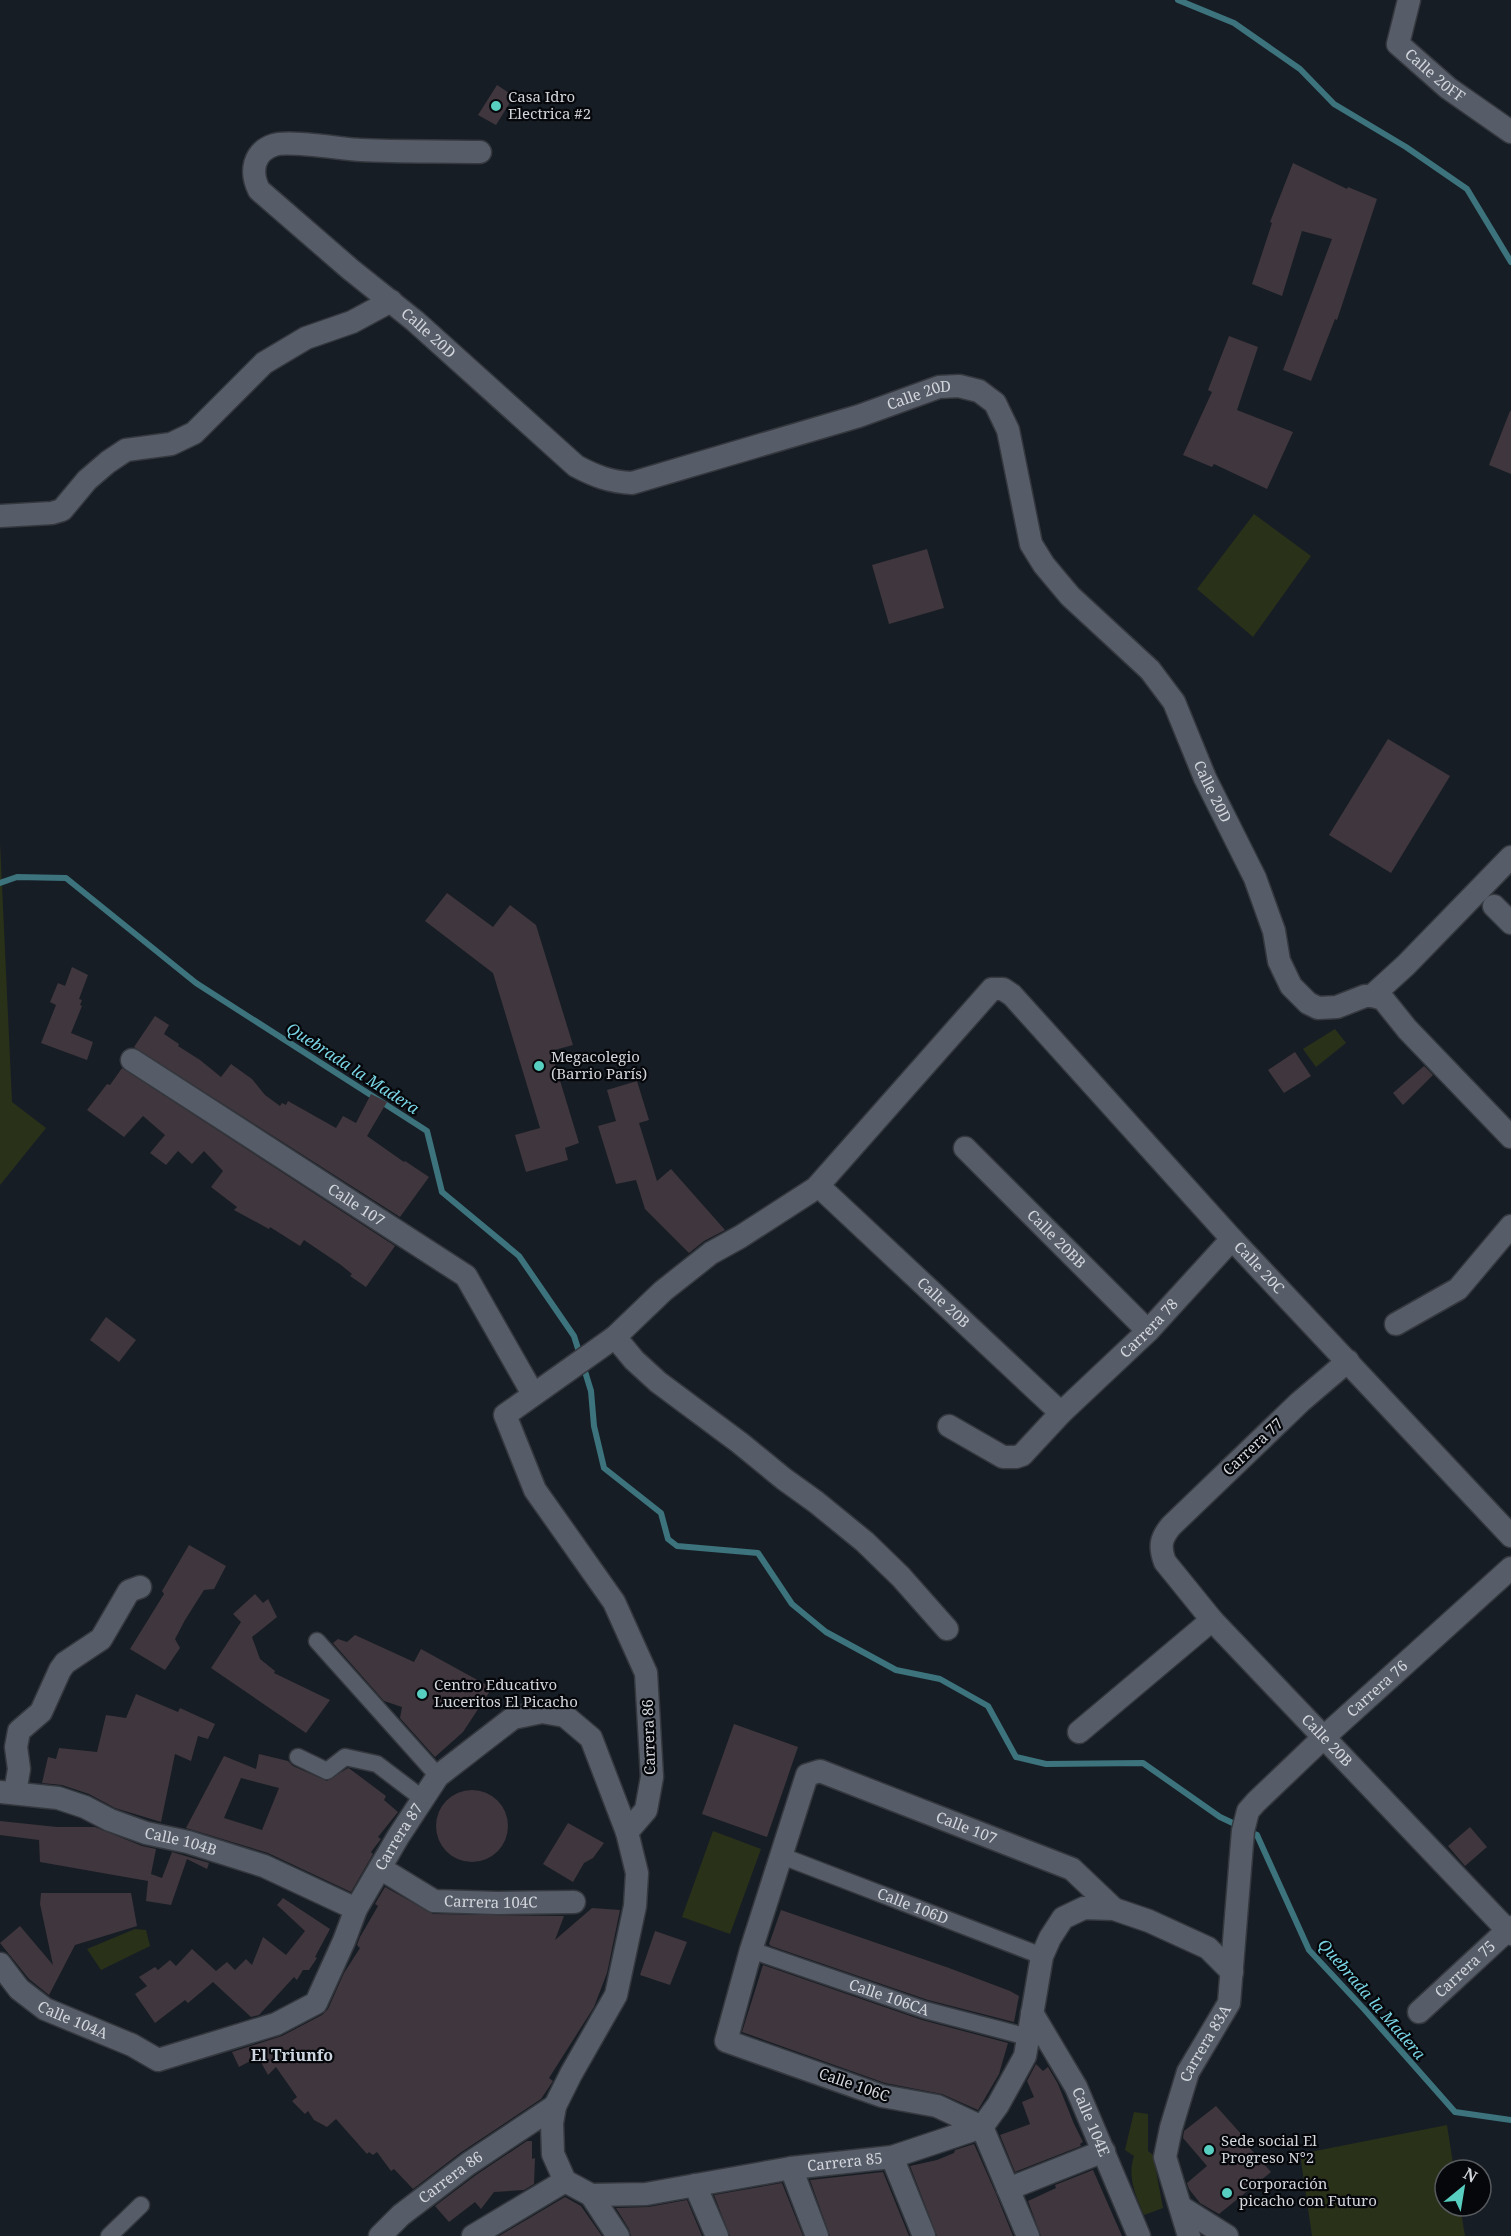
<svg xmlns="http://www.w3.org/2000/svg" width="1511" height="2236" font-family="'Noto Serif',serif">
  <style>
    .green { fill: #2a3119 }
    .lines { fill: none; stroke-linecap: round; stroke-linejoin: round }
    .stream { stroke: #3c737c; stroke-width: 6 }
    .building { fill: #40363d; fill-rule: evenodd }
    .pedestrian-casing { stroke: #35393f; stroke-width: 19 }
    .minor-casing { stroke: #35393f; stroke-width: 25 }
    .pedestrian { stroke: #575d68; stroke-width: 16 }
    .minor { stroke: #575d68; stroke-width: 22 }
    .poi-dot { fill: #58cec0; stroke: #05070a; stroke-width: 2 }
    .labels { text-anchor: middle; stroke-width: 4.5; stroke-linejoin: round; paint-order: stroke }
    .street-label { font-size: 15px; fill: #d2d6dc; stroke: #05070a }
    .poi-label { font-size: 15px; fill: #d2d6dc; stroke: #05070a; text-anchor: start }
    .water-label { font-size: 16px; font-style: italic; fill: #79d4e4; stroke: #05070a }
    .neighbourhood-label { font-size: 16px; font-weight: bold; fill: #cdd5e1; stroke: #05070a }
  </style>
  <rect width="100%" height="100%" fill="#171d25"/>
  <g class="green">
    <path d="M1254 514 1311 556 1253 637 1197 589Z"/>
    <path d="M0 842 12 1102 46 1128 0 1185Z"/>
    <path d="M1335 1029 1346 1043 1316 1067 1303 1049Z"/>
    <path d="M713 1831 761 1849 730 1934 682 1917Z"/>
    <path d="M135 1929 146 1930 150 1946 101 1970 87 1949Z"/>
    <path d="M1134 2112 1148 2114V2151L1153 2155 1163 2208 1144 2215C1136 2196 1127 2177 1134 2156L1125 2150Z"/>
    <path d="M1447 2125 1454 2170H1445V2206H1460L1465 2236H1312L1300 2154Z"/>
  </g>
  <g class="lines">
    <g class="stream">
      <path d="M1178 0 1234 23 1300 69 1334 104 1406 147 1467 189 1511 262"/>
      <path d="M0 883 17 877 66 878 196 983 427 1131 442 1192 519 1256 574 1336 580 1355"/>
      <path d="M583 1365 591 1391 594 1426 604 1468 661 1513 668 1539 677 1546 758 1553 792 1604 826 1632 896 1670 940 1679 988 1706 1016 1757 1046 1764 1143 1763 1220 1817 1239 1826"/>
      <path d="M1248 1831 1257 1835 1309 1950 1364 2009 1455 2112 1511 2120"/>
    </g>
  </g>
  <g class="building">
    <path d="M497 85 514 96 496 125 478 115Z"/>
    <path d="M1293 163 1347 189 1348 187 1377 199 1337 320 1335 319 1311 381 1283 370 1332 239 1302 231 1282 296 1252 284 1272 223 1270 222Z"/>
    <path d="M1229 336 1258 347 1237 410 1293 432 1267 489 1214 464 1212 467 1183 455 1212 392 1208 390Z"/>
    <path d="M1510 411H1511V474L1489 465Z"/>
    <path d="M927 549 944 608 889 624 872 565Z"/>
    <path d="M1388 739 1450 776 1391 873 1329 835Z"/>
    <path d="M447 893 493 927 510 905 536 925 573 1045 551 1051 579 1143 565 1148 568 1160 526 1172 515 1135 540 1128 493 973 425 921Z"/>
    <path d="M72 967 88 975 79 999 82 1000 80 1005 82 1006 71 1033 93 1042 87 1060 41 1043 56 1005 50 1002 58 983 65 986Z"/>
    <path d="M155 1016 169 1025 164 1034 179 1044 178 1046 200 1060 221 1077 231 1064 252 1079 265 1095 280 1106 282 1103 286 1105 288 1101 336 1128 343 1116 356 1123 371 1094 387 1102 367 1136 404 1162 405 1161 429 1177 400 1217 134 1047Z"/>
    <path d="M1295 1052 1311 1076 1284 1093 1268 1070Z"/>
    <path d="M1424 1066 1433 1075 1403 1105 1393 1093Z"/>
    <path d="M122 1068 395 1246 366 1287 350 1276 352 1274 341 1265 304 1240 300 1246 270 1227 269 1229 234 1210 237 1207 211 1187 223 1171 204 1151 192 1164 178 1151 166 1165 150 1153 165 1135 143 1116 124 1137 87 1110 107 1084 110 1085Z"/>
    <path d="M637 1081 649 1120 639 1123 657 1181 671 1169 725 1230 704 1241 689 1253 645 1209 636 1180 616 1184 598 1126 616 1121 607 1090Z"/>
    <path d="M106 1317 136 1340 119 1362 90 1340Z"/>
    <path d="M189 1545 226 1566 214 1589 204 1590 185 1620 175 1639 180 1648 165 1670 130 1649 164 1594 162 1591Z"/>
    <path d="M255 1594 263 1603 268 1599 277 1617 252 1637 260 1659 275 1671 274 1673 330 1700 306 1733 211 1668 241 1622 233 1614Z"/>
    <path d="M355 1635 414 1662 421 1649 492 1688 463 1732 435 1757 400 1718 402 1707 384 1701 333 1643 338 1639 347 1642Z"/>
    <path d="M136 1694 178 1712 180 1708 215 1724 208 1739 198 1736 191 1761 175 1754 161 1822 115 1808 89 1794 62 1785 42 1783 48 1757 56 1759 59 1748 97 1752 106 1715 126 1718Z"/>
    <path d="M734 1724 798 1747 767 1837 702 1814Z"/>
    <path d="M259 1754 288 1761 293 1766 327 1781 348 1768 350 1769 386 1796 384 1800 398 1812 378 1837 381 1839 371 1852 373 1854 351 1892 268 1853 186 1828 224 1756 256 1769ZM241 1778 279 1788 262 1830 224 1818Z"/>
    <circle cx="472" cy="1826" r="36"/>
    <path d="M0 1821 57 1827H95L142 1846 156 1849 151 1874 162 1878 172 1852 209 1863 207 1869 187 1859 171 1905 146 1901 148 1881 40 1862 39 1840 0 1835Z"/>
    <path d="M568 1823 604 1843 593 1858 584 1863 573 1882 543 1864Z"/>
    <path d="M1470 1827 1487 1847 1465 1866 1448 1846Z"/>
    <path d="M385 1887 433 1914 564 1916 555 1940 592 1908 620 1910 607 1973 594 2007 549 2078 553 2081 541 2099 460 2153 413 2189 394 2169 391 2171 377 2152 373 2155 369 2152 367 2154 336 2119 327 2127 314 2120 308 2111 305 2114 292 2101 297 2097 276 2067 268 2075 258 2057 239 2067 232 2052 282 2036 322 2015 328 2009 344 1973 360 1948 357 1945 360 1937 378 1906 375 1904Z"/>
    <path d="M41 1893H131L137 1926 75 1945 49 1995 29 1979 0 1943 20 1926 53 1965 40 1904Z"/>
    <path d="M283 1898 330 1929 315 1957 317 1958 309 1970H303L297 1980 294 1977 259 2015 251 2017 213 1982 188 2003 185 2000 155 2023 135 1994 147 1986 139 1977 155 1967 158 1970 170 1960 176 1966 192 1949 216 1971 227 1962 235 1970 246 1959 252 1965 263 1937 286 1955 305 1931 277 1905Z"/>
    <path d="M781 1910 949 1968 1010 1991 1019 1996 1014 2022 928 2000 771 1946 769 1944Z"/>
    <path d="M655 1931 687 1942 670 1985 640 1975Z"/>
    <path d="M763 1965 922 2020 1008 2043 999 2074 978 2110 942 2094 885 2083 742 2032Z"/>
    <path d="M1036 2064 1043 2071 1048 2067 1058 2084 1074 2124 1083 2142 1080 2144 1081 2146 1015 2172 1000 2135 1030 2124 1022 2102 1034 2097 1027 2081Z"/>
    <path d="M1216 2106 1242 2135 1240 2137 1271 2172 1219 2214 1200 2203 1189 2189 1187 2183 1207 2166 1183 2138 1184 2131Z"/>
    <path d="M527 2141H532V2159L535 2158 534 2184 524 2190 494 2192 481 2209 475 2202 449 2222 435 2206 476 2175Z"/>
    <path d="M974 2144 996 2194 1013 2236H937L910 2166 937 2160 954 2153 955 2150Z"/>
    <path d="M1093 2170 1122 2236H1041L1028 2201 1056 2188 1055 2185Z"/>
    <path d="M883 2172 909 2236H830L810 2180Z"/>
    <path d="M782 2183 803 2236H730L714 2195Z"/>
    <path d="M565 2197 581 2206 602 2236H499Z"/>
    <path d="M687 2200 702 2236H631L629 2229 616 2208 648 2207Z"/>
  </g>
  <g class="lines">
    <defs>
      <g id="pedestrian">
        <path d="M317 1641 438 1776"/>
        <path d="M298 1757 327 1771 345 1757 377 1764 423 1799"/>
        <path id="s1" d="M782 1856 1042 1956"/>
        <path id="s2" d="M751 1950 925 2010 1028 2037"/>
        <path d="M109 2236 141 2205"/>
      </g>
      <g id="minor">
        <path id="s3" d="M1409 0 1398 44 1448 88 1511 132"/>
        <path id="s4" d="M480 152C440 151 400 152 361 150 342 149 289 140 274 145 253 152 250 172 259 190L350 269 415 321 576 466C595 476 610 482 632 483L859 416 939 387 959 386 979 391 995 403 1008 430 1031 544 1044 565 1070 596 1150 670 1174 702 1205 778 1255 878 1274 931 1279 961 1291 986 1308 1003 1318 1008 1337 1007 1365 996H1372L1383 999 1407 1029 1511 1137"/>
        <path d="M0 516 52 513 62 510 87 480 108 462 126 450 171 444 194 433 264 363 306 338 352 322 391 301"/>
        <path d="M1494 906 1511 923"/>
        <path d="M1372 996 1406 965 1511 857"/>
        <path id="s5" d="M132 1060 466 1276 533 1394"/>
        <path id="s6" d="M965 1148 1148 1331"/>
        <path id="s7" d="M825 1192 1061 1413"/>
        <path d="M1396 1324 1458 1289 1511 1226"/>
        <path d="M615 1337 634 1360 658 1382 740 1443 784 1479 816 1502 865 1542 901 1577 947 1629"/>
        <path id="s8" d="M1348 1361 1300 1402 1171 1526C1161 1538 1159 1546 1165 1562L1212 1620 1511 1934"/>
        <path id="s9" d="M949 1426 1003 1457H1016L1022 1455 1061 1413 1148 1331 1232 1239"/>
        <path d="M1079 1732 1212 1620"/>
        <path id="s10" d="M0 1792 58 1798 85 1807 110 1820 146 1833 188 1842 264 1866 356 1909"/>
        <path d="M15 1793 19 1769 16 1747 19 1731 41 1712 60 1670 65 1663 101 1639 129 1591 140 1587"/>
        <path id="s11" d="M627 1832 646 1810 652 1777 646 1673 614 1602 535 1490 505 1415 615 1337 663 1291 711 1253 740 1237 816 1188 992 989H1003L1012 995 1232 1239 1511 1536"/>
        <path id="s12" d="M380 1868 434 1901 498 1903 574 1902"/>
        <path id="s13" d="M0 1964 19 1989 45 2009 132 2045 158 2060 276 2024 316 2003 344 1941 356 1909 398 1837 438 1776 513 1718 542 1712 565 1716 591 1738 627 1832 637 1873 635 1906 616 1995 571 2074 555 2106 552 2123 553 2154 565 2181"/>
        <path id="s14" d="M1419 2012 1511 1927"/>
        <path id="s15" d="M1032 2013 1076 2087 1139 2236"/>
        <path d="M892 2157 924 2236"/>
        <path d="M791 2168 817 2236"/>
        <path id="s16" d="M565 2181 591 2195 646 2194 791 2168 892 2157 982 2127 998 2105 1025 2056 1042 1956 1050 1938 1063 1918 1084 1908 1114 1909 1149 1921 1208 1948 1232 1972"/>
        <path d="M695 2185 717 2236"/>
        <path d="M1008 2189 1104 2151"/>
        <path d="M591 2195 618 2236"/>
        <path d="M1181 2207 1227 2236"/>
        <path id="s17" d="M380 2236 401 2215 468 2164 555 2106"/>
        <path d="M473 2236 565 2181"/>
        <path id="s18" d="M1028 2236 982 2127 937 2106 882 2096 726 2041 751 1950 807 1775 820 1771 1072 1869 1114 1909"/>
        <path id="s19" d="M1189 2236 1165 2157 1171 2128 1188 2072 1229 2003 1243 1831 1248 1811 1256 1802 1323 1738 1511 1568"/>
      </g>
    </defs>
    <use href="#pedestrian" class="pedestrian-casing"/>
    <use href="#minor" class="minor-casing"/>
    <use href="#pedestrian" class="pedestrian"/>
    <use href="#minor" class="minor"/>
  </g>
  <g class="poi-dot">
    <circle cx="496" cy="106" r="6"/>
    <circle cx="539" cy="1066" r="6"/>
    <circle cx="422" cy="1694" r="6"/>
    <circle cx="1209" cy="2150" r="6"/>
    <circle cx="1227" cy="2193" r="6"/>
  </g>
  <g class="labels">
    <g class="street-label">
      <text dy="5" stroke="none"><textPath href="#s3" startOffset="94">Calle 20FF</textPath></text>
      <text dy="5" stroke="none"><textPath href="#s4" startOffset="483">Calle 20D</textPath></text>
      <text dy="5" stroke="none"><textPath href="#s4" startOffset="1041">Calle 20D</textPath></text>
      <text dy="5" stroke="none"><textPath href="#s4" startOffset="1581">Calle 20D</textPath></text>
      <text dy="5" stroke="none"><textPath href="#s5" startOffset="267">Calle 107</textPath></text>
      <text dy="5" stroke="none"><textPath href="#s6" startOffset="129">Calle 20BB</textPath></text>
      <text dy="5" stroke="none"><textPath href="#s11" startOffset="1504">Calle 20C</textPath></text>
      <text dy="5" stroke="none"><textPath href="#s7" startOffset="162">Calle 20B</textPath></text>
      <text dy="5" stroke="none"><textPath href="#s9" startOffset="261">Carrera 78</textPath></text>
      <text transform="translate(1253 1447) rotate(-43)" y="5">Carrera 77</text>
      <text dy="5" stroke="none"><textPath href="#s19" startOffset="622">Carrera 76</textPath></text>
      <text transform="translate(649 1737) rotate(-92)" y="5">Carrera 86</text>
      <text dy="5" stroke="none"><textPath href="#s8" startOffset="522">Calle 20B</textPath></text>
      <text dy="5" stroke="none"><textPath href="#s18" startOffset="838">Calle 107</textPath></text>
      <text dy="5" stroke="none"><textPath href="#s13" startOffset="543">Carrera 87</textPath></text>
      <text dy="5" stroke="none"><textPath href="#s10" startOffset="189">Calle 104B</textPath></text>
      <text dy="5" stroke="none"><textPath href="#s12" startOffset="120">Carrera 104C</textPath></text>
      <text dy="5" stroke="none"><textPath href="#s1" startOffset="140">Calle 106D</textPath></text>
      <text dy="5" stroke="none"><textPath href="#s14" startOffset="63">Carrera 75</textPath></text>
      <text dy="5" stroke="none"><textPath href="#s2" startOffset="146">Calle 106CA</textPath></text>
      <text dy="5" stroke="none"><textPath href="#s13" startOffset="94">Calle 104A</textPath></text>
      <text dy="5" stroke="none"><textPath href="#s19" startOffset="204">Carrera 83A</textPath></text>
      <text transform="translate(854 2085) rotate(19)" y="5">Calle 106C</text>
      <text dy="5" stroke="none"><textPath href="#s15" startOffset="124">Calle 104E</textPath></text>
      <text dy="5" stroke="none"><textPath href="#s16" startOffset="286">Carrera 85</textPath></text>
      <text dy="5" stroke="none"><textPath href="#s17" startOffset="92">Carrera 86</textPath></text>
    </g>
    <g class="poi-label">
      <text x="508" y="102">Casa Idro<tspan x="508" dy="17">Electrica #2</tspan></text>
      <text x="551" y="1062">Megacolegio<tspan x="551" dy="17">(Barrio París)</tspan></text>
      <text x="434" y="1690">Centro Educativo<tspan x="434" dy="17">Luceritos El Picacho</tspan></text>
      <text x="1221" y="2146">Sede social El<tspan x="1221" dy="17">Progreso N°2</tspan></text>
      <text x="1239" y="2189">Corporación<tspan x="1239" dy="17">picacho con Futuro</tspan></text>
    </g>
    <g class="water-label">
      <text transform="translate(353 1068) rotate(33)" y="6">Quebrada la Madera</text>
      <text transform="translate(1372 1999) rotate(49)" y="6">Quebrada la Madera</text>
    </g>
    <g class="neighbourhood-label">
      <text x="292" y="2061">El Triunfo</text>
    </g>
  </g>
  <g transform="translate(1463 2188) rotate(30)"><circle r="28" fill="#05070a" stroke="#575a5e" stroke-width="1.5"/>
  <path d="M0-4.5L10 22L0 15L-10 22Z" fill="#58cec0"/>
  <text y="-9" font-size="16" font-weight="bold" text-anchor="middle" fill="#d2d6dc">N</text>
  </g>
</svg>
